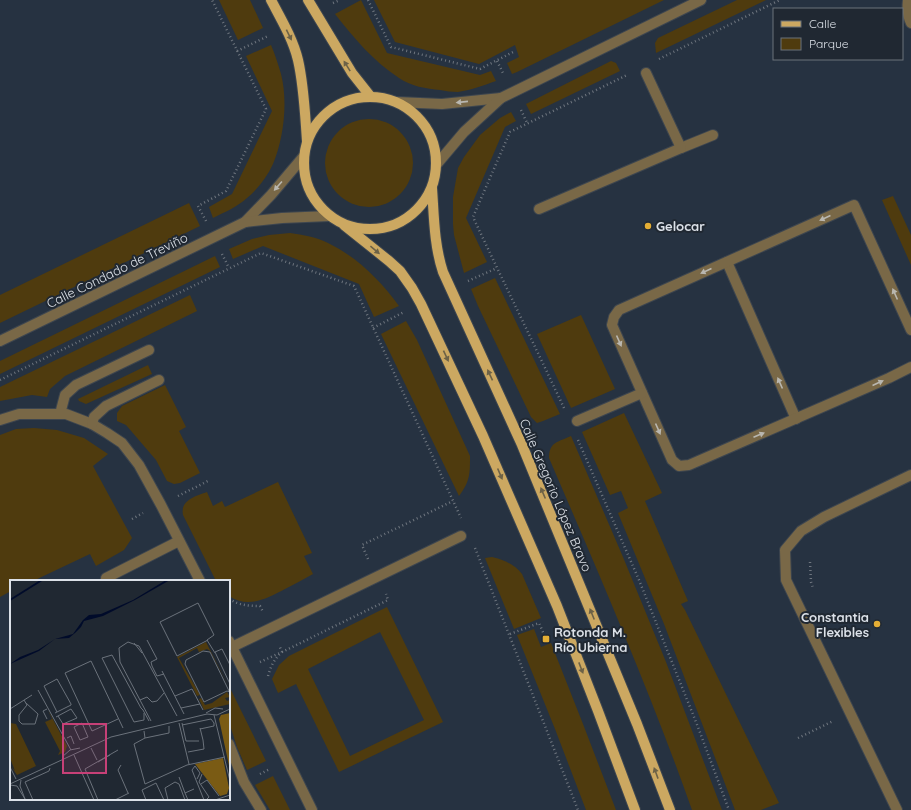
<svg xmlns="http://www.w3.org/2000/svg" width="911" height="810" font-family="Quicksand,sans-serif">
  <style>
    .built { fill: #263241; fill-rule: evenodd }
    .green { fill: #4f3b0e; fill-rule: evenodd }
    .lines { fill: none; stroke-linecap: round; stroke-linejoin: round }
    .minor-casing { stroke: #3e464f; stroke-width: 12 }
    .major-casing { stroke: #3e464f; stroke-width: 12 }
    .path { stroke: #6f767f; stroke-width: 2.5; stroke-dasharray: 1 3; stroke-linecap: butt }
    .minor { stroke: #796847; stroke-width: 10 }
    .major { stroke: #cca861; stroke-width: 10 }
    .oneway { fill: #6d6247 }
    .oneway2 { fill: #b9b7b0 }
    .poi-dot { fill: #e4ae35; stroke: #202832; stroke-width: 1.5 }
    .labels { text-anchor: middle; stroke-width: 4; stroke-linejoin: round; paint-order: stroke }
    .poi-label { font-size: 13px; font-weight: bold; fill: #dce1e8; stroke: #202832; text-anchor: start }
    .street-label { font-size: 13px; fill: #dce1e8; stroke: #202832 }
    .inset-river { fill: none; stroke: #000b2a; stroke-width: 2 }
    .inset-road { fill: none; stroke: #6b727b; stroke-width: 1 }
    .view { fill: #c74077; fill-opacity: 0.15; stroke: #c74077; stroke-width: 2 }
    .inset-edge { fill: none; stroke: #dce1e8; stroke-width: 2 }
  </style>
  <rect width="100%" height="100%" fill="#202832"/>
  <path class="built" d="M0 0H911V810H0ZM774 9H902V59H774ZM11 581H229V799H11Z"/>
  <g class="green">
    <path d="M219 0H250L263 28 238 40Z"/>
    <path d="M361 0 387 53 480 75 491 71 496 81C484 85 472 90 458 92 452 92 446 91 440 90 427 89 410 86 399 78 373 61 354 38 335 14Z"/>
    <path d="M374 0H664L517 72 512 74 507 63 519 57 515 45 479 64 395 42Z"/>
    <path d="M737 0H766L656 53 655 43 658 38Z"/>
    <path d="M271 45C275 54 278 64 281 74 288 101 284 138 273 164 267 177 258 189 247 198 237 207 225 212 213 218L209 207 232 194 272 111 246 56Z"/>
    <path d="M611 61 616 63 620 71 531 114 526 104Z"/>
    <path d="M511 112 516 121 505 127 466 218 487 262 464 273 454 235 453 224V197L458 168 464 157 480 135 500 118Z"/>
    <circle cx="369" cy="163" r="44"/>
    <path d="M893 196 911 235V265L882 200Z"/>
    <path d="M189 203 200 226 0 323V295Z"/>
    <path d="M290 233C303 235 317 237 328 243 357 257 380 280 399 306L374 317 359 284 263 246 233 259 229 249 252 239 269 235Z"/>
    <path d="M215 256 220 267 0 374V361Z"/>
    <path d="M495 278 560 414 543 421 537 423 531 417 478 306 471 289Z"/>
    <path d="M190 295 197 311 65 376 50 389 47 397 32 395 0 401V387Z"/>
    <path d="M581 315 615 389 571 408 537 334Z"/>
    <path d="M406 321 417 340 470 456C470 474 470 481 459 496L381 334Z"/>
    <path d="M148 365 152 374 86 404 79 401 78 399Z"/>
    <path d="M165 385 186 427 179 431 200 473 180 483 174 484 167 481 156 460 126 425 117 421V413L122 406Z"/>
    <path d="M624 413 662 493 645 501 688 601 681 604 685 610 779 803 761 810H735L664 624 618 513 628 508 621 491 610 495 582 432Z"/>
    <path d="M34 428 57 430 84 438 108 454 93 466 132 538 124 550 96 566 90 554 33 581H11V591L0 597V435L16 429Z"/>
    <path d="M571 436 623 557 666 662 722 810H692C650 691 599 574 549 458 549 442 558 442 571 436Z"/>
    <path d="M278 482 312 553 304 556 313 574C304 579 295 584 285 589 268 598 248 609 229 596V581H216L183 515C180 500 196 496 207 492L213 506 222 501 225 507Z"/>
    <path d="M492 557C504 560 514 564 522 574L541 618 514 629 485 558Z"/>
    <path d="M387 607 443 722 339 772 296 684 278 693 272 679 279 665 289 656ZM380 632 424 720 350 756 308 669Z"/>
    <path d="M534 629 541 647 551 643 583 724 616 810H586L555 729 517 635Z"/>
    <path d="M229 686 266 761 247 770 237 747 229 722Z"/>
    <path d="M273 776 290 810H270L255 785Z"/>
  </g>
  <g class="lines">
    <defs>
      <g id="minor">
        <path d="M908 0C907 8 907 15 911 23"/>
        <path d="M397 102 442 104 501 98"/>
        <path d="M681 148 713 135"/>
        <path d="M437 164 464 132 501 98 701 0"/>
        <path d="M539 209 681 148 646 73"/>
        <path d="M245 222 271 195 304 156"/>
        <path d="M727 262 796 419"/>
        <path d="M911 330 854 205 619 310 614 317 612 325 672 460 679 466 689 465 889 378 911 367"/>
        <path d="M0 341 245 222 282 218 329 216"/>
        <path d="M60 414 65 395 76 385 149 350"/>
        <path d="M0 420 19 414H66L92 424 107 433 122 443 139 465 161 505 200 581"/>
        <path d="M577 421 642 393"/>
        <path d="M92 424 94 417 106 406 159 380"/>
        <path d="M106 578 179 541"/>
        <path d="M229 641 312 810"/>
        <path d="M232 647 461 536"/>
        <path d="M229 744 244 782 261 810"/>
        <path d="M897 810 786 580 785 550 801 531 824 517 911 475"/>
      </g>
      <g id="major">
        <path d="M271 0C281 19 293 39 298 60 304 86 305 114 307 141"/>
        <path d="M308 0 352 73 371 97"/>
        <circle cx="370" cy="163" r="66"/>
        <path d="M432 188C434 216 434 245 443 272L522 445 637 724 670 810"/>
        <path d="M344 225 389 261 400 271 412 288 421 304 483 436 557 606 598 711 635 810"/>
      </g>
    </defs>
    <use href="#minor" class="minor-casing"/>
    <use href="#major" class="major-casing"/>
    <g class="path">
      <path d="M368 0 391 47 480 69 515 51"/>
      <path d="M333 3 340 0"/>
      <path d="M237 51 268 36"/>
      <path d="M659 59 780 0"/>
      <path d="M497 61 504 75"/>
      <path d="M521 110 527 123"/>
      <path d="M206 221 198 206 226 191 266 109 212 0"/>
      <path d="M222 254 229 268"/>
      <path d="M468 281 497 268"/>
      <path d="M373 328 404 312"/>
      <path d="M0 380 261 253 354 286 461 518"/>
      <path d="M564 408C534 344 503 281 473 217L510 132 627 75"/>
      <path d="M578 440 639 580 698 727 729 810"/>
      <path d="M178 496 208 481"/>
      <path d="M132 519 143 513"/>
      <path d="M475 548 578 810"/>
      <path d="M368 559 362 545 453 501"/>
      <path d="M810 562 811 582 813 588"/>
      <path d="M229 599C239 605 248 606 260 606L263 612"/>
      <path d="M510 634 539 623 546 639"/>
      <path d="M260 662 282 652 279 645"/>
      <path d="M268 676C271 666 274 659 282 652L388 600 386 594"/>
      <path d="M798 738 833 721"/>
      <path d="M260 774 270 769"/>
    </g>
    <use href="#minor" class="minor"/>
    <use href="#major" class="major"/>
  </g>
  <defs><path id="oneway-solid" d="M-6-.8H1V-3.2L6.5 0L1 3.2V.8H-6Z"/></defs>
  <g class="oneway">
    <use href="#oneway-solid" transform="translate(289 35) rotate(64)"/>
    <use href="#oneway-solid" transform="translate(347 66) rotate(-122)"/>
    <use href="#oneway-solid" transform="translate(375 250) rotate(40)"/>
    <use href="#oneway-solid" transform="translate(446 356) rotate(65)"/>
    <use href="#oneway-solid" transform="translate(490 375) rotate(-115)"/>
    <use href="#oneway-solid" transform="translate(500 474) rotate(67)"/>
    <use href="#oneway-solid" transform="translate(543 493) rotate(-113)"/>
    <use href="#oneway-solid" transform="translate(592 614) rotate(-112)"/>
    <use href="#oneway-solid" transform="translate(581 668) rotate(69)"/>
    <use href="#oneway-solid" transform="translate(656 773) rotate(-110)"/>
  </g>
  <g class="oneway2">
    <use href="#oneway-solid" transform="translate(462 102) rotate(174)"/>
    <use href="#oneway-solid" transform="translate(278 186) rotate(131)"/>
    <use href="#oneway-solid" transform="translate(825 218) rotate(156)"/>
    <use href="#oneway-solid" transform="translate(706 271) rotate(156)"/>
    <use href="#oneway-solid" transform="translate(895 294) rotate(-114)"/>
    <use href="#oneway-solid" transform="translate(619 341) rotate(66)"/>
    <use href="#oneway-solid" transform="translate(780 383) rotate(-114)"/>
    <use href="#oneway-solid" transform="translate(878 383) rotate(-24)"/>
    <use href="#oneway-solid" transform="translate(658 429) rotate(66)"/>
    <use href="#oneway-solid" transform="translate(759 435) rotate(-23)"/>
  </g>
  <g class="poi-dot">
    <circle cx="648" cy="226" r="4"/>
    <circle cx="877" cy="624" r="4"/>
    <rect x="542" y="635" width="8" height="8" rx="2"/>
  </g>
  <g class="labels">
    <g class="poi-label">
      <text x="656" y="231">Gelocar</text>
      <text x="869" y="622" text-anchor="end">Constantia<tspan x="869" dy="15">Flexibles</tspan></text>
      <text x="554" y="637">Rotonda M.<tspan x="554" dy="15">Río Ubierna</tspan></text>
    </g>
    <g class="street-label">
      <text transform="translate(117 270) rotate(-26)" y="5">Calle Condado de Treviño</text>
      <text transform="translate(556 495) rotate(67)" y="5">Calle Gregorio López Bravo</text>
    </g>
  </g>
  <g transform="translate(10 580)">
    <rect width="220" height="220" fill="#202832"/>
    <path d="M196 62 220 109 200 71 197 69 189 72 187 68 169 78 190 115 187 116 167 77ZM217 112 220 117 215 118 217 121 220 120V124L194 130 189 119 191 118 195 125 202 123ZM38 130 57 166 55 172 48 175 50 171 35 142 42 139ZM0 143 6 144 26 186 7 195 0 185 5 191 0 178Z" fill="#4f3b0e"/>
    <path d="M220 133V190L209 139 211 135ZM213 178 219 208 217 214 210 216 185 184Z" fill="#7a5b14"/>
    <path d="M156 0H160L125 20 93 36 74 41 71 47 65 53 59 58 45 59 29 71 0 84 10 77 28 70 45 59 63 54 73 40 79 35 91 34 123 20Z" fill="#000b2a"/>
    <path class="inset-river" d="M0 20 32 0"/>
    <path class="inset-road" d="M137 60 147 79 141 82 142 86 147 96 154 94M198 60 167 76 150 42 188 23 204 55 197 60 205 73M124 63 132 73M220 85 212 69 205 72 220 104M152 91 174 134M28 110 61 170M219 111 200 72 193 71 176 80 175 84 194 122 217 111 220 112M165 116 182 109 193 130M14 120 17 125 9 135V141L12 144H25L28 134 16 123M130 120 137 117 142 122 147 121 154 113M171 128 190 124M0 129 22 115M37 129 33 131 37 139M45 133 61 125V124L47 99 34 106 47 132M134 133V140L124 142 92 78 102 75 131 128 133 130 139 141M196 133 205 128 213 129M204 135 220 201M46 137 61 129 67 138 53 144 48 136M108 139 82 151 55 93 81 81 92 104 113 148M141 141 110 82 109 68 118 62 129 66 167 136M72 143 78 157 70 160 64 147ZM169 143 179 184M172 143 176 161H189M172 145 201 139 204 143M190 148 193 160M190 149 204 146V143M134 151 135 158 124 164 135 204 177 185 215 177M57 158 61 156 64 164M135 158 159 153V146M81 168 87 180M178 172 194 169 193 160M64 175 84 220M52 177 60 170 70 168M88 182 100 175M111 185 108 190 118 213M0 187 6 199M192 194 189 202 199 217 196 220M169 197 175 213M187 199 190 193 185 186 182 190 194 220M0 204 101 157 197 134 207 135 220 129M191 204 197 200 209 216M0 205 7 206 15 219 10 206 11 200M23 220 15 202 39 191 40 188M88 220 75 189 108 170M105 220 119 213M136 220 132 210 146 203 154 220M158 220 155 208 165 202 169 204 175 220M178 220 175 213 184 209M205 220 220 215"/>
    <path class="view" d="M53 144H96V193H53Z"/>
    <rect width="220" height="220" class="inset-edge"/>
  </g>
  <rect x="773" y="8" width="130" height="52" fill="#202832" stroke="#6b727b"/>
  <rect x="781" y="21" width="20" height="6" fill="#cca861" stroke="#6b727b"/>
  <text x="809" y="28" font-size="12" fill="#dce1e8">Calle</text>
  <rect x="781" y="38" width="20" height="12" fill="#4f3b0e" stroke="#6b727b"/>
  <text x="809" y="48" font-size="12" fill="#dce1e8">Parque</text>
</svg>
